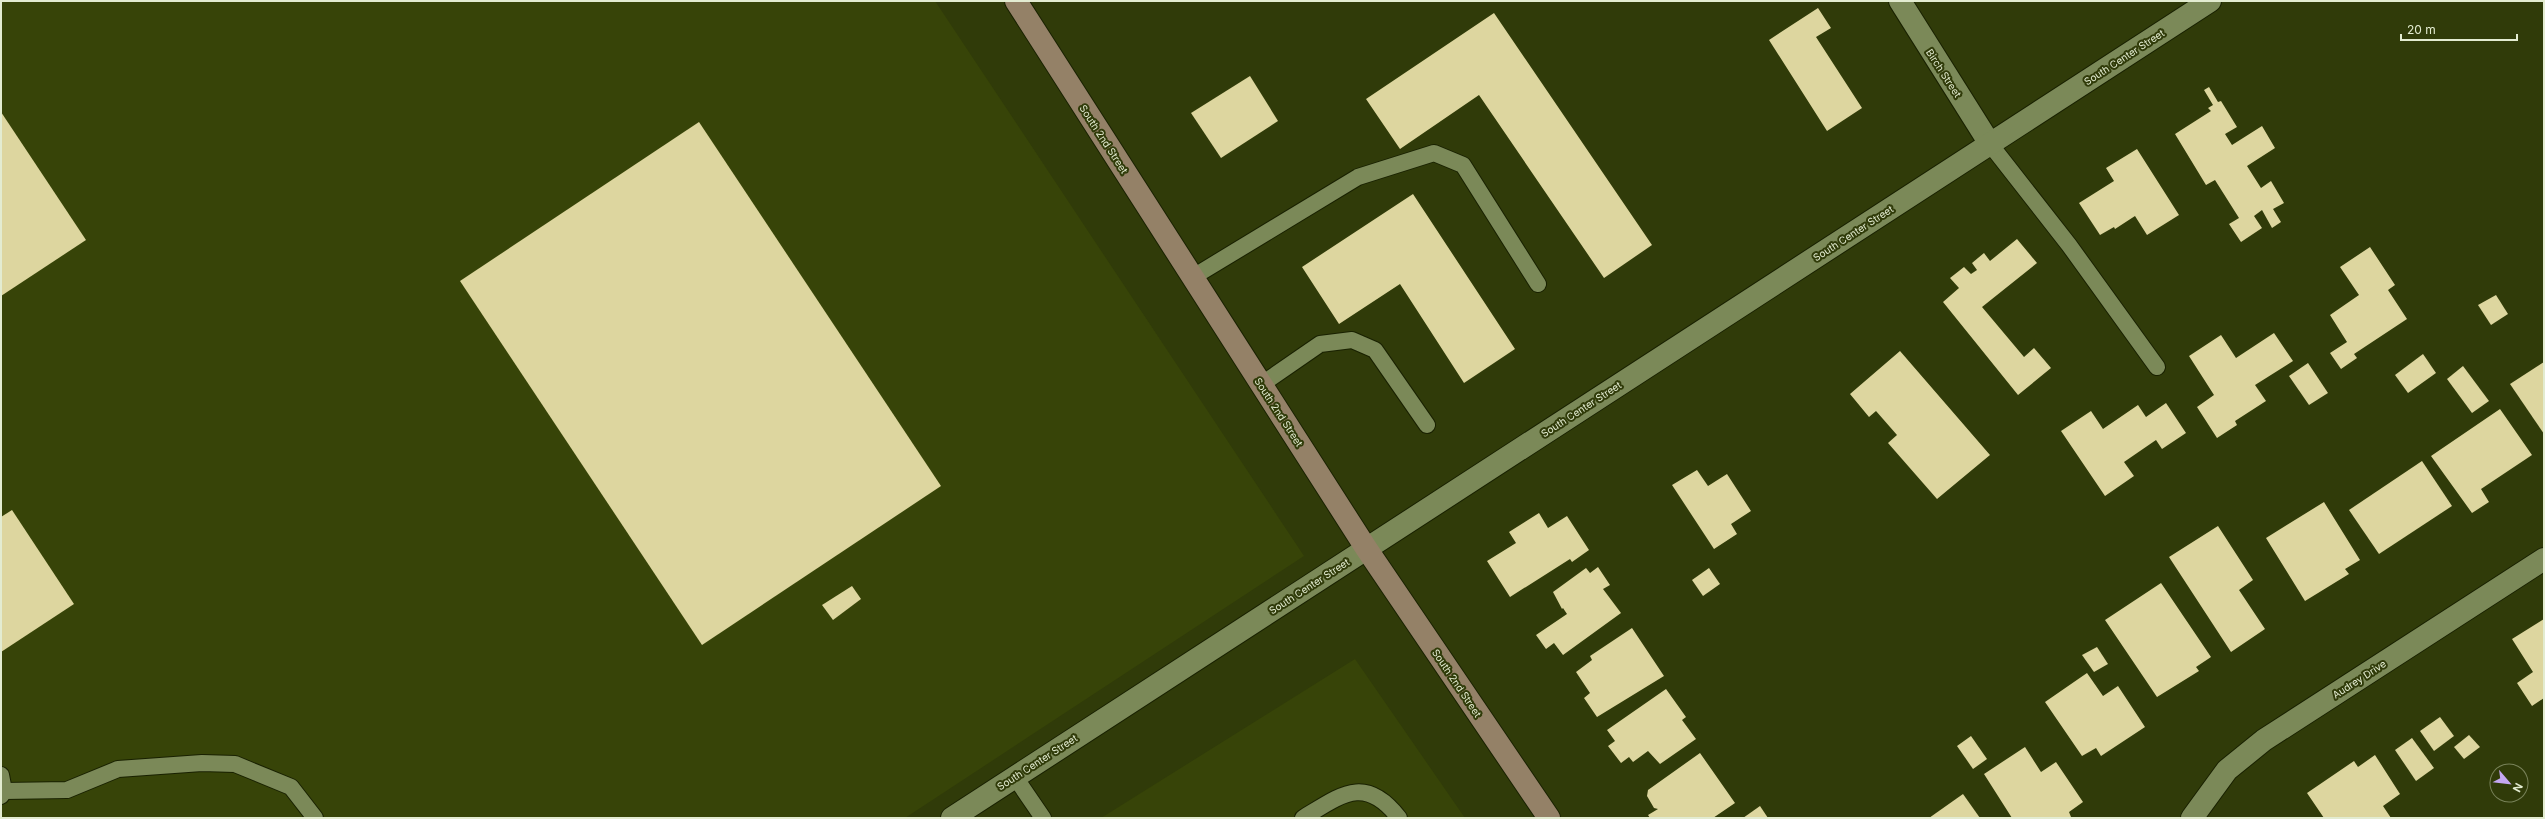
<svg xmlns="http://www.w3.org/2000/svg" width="2545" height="819" font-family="Inter,sans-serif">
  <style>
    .built { fill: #374408 }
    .building { fill: #ddd69f }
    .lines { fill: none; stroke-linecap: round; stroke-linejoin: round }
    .lane-casing { stroke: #192100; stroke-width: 18 }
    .street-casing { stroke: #192100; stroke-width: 24 }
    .secondary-casing { stroke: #192100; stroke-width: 24 }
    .lane { stroke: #7b8958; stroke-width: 16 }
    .street { stroke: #7b8958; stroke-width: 22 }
    .secondary { stroke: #948167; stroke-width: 22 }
    .labels { text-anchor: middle; stroke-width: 4; stroke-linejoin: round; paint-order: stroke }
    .street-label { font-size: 10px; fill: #e3ecd1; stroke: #303b09 }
  </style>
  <rect width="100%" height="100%" fill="#303b09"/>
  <g class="built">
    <path d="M1 1H935L1304 556 905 818H1Z"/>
    <path d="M1355 659 1465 818H1101Z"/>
  </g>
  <g class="building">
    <path d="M1818 8 1831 28 1816 37 1862 108 1827 131 1769 40Z"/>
    <path d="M1494 13 1652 245 1604 278 1479 95 1400 149 1366 99Z"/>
    <path d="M1250 76 1278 121 1221 158 1191 113Z"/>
    <path d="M2209 87 2218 102 2221 101 2237 127 2225 134 2232 145 2262 126 2275 148 2247 166 2261 188 2271 181 2284 203 2273 209 2281 222 2272 228 2262 210 2254 216 2262 228 2241 242 2229 224 2239 218 2215 180 2206 185 2175 134 2211 111 2208 108 2213 105 2204 90Z"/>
    <path d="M1 112 86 240 1 296Z"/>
    <path d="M699 122 941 486 702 645 460 281Z"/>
    <path d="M2137 149 2179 215 2147 235 2135 216 2115 229 2114 227 2100 235 2079 203 2114 181 2106 168Z"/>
    <path d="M1413 194 1515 349 1464 383 1400 284 1339 324 1302 267Z"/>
    <path d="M2017 239 2037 263 1982 307 2024 357 2034 348 2051 368 2018 395 1943 302 1959 288 1950 278 1964 267 1971 274 1977 270 1972 263 1984 253 1990 261Z"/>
    <path d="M2370 247 2395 285 2388 290 2407 319 2354 354 2357 358 2341 369 2330 353 2347 342 2330 315 2359 295 2340 267Z"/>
    <path d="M2496 295 2508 314 2491 325 2478 305Z"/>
    <path d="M2274 333 2293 361 2255 385 2266 401 2235 421 2237 425 2217 438 2197 407 2214 395 2189 356 2221 335 2236 358Z"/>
    <path d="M1900 351 1990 455 1937 499 1888 443 1897 435 1876 411 1869 417 1850 394Z"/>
    <path d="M2423 354 2436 373 2408 393 2395 375Z"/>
    <path d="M2544 362V434L2510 384Z"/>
    <path d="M2308 363 2328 393 2309 405 2289 376Z"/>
    <path d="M2463 366 2489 401 2472 413 2447 379Z"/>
    <path d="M2166 403 2186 433 2162 449 2156 440 2124 462 2134 476 2105 496 2061 431 2091 411 2103 429 2138 405 2146 417Z"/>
    <path d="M2500 409 2532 455 2481 489 2489 502 2472 513 2431 456Z"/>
    <path d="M2422 461 2452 506 2379 554 2349 510Z"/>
    <path d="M1697 470 1708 486 1727 474 1751 511 1731 524 1737 534 1714 549 1672 485Z"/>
    <path d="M2324 502 2360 560 2345 569 2349 574 2305 601 2266 538Z"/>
    <path d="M12 510 74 604 1 652V517Z"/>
    <path d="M1539 513 1548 528 1567 516 1589 550 1572 562 1570 559 1510 597 1487 561 1516 543 1509 532Z"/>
    <path d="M2218 526 2253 580 2239 590 2265 629 2231 652 2169 557Z"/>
    <path d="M1598 567 1610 585 1603 589 1621 613 1563 655 1554 643 1546 649 1536 635 1567 614 1563 608 1562 609 1553 592 1586 568 1590 573Z"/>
    <path d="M1709 568 1720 584 1703 596 1692 580Z"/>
    <path d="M2161 583 2211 657 2196 667 2199 671 2157 697 2105 620Z"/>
    <path d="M852 586 861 599 833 620 822 605Z"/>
    <path d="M2544 619V698L2532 706 2517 683 2533 672 2512 639Z"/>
    <path d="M1632 628 1664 676 1597 717 1584 698 1590 693 1576 672 1592 660 1590 656Z"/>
    <path d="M2097 647 2108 664 2094 672 2082 655Z"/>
    <path d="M2087 673 2103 696 2118 686 2145 727 2101 756 2096 748 2082 756 2045 702Z"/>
    <path d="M1666 689 1686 717 1682 720 1696 739 1660 764 1648 751 1633 762 1629 757 1621 763 1608 746 1615 741 1607 730Z"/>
    <path d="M2440 717 2454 736 2434 751 2420 731Z"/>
    <path d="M2469 735 2480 747 2464 759 2454 747Z"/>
    <path d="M1971 736 1987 759 1973 769 1957 746Z"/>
    <path d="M2412 738 2434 768 2416 781 2395 750Z"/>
    <path d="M2025 747 2041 772 2056 762 2083 802 2069 812 2071 817 2069 818H2012L1984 774Z"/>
    <path d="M1700 753 1735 803 1713 818H1650L1648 815 1658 809 1654 808 1647 796 1648 790Z"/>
    <path d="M2375 755 2400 794 2383 806 2391 818H2324L2307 793 2354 761 2358 767Z"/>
    <path d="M1963 794 1980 818H1929Z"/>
    <path d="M1760 806 1768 818H1743Z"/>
  </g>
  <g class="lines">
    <defs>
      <g id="lane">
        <path d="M1990 144 2069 245 2157 367"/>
        <path d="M1193 277 1358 177 1434 153 1463 165 1538 284"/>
        <path d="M1262 384 1320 344 1352 340 1375 350 1427 425"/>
        <path d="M1 775 4 791 1 796"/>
        <path d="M1015 777 1043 818"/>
        <path d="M4 791 67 790 118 769 202 763 235 764 291 787 315 818"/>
        <path d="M1303 818C1341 795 1365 774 1399 818"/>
      </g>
      <g id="street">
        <path d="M1900 1 1990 144"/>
        <path d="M952 818 2210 1"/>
        <path d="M2192 818 2227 770 2264 740 2544 559"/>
      </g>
      <path id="secondary" d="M1016 1 1366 548 1549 818"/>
    </defs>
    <use href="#lane" class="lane-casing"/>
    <use href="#street" class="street-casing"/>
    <use href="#secondary" class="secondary-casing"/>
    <use href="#lane" class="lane"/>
    <use href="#street" class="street"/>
    <use href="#secondary" class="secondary"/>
  </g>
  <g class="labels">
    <g class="street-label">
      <text transform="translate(2124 57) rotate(-33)" y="4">South Center Street</text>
      <text transform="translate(1944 73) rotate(57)" y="4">Birch Street</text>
      <text transform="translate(1104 139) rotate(57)" y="4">South 2nd Street</text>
      <text transform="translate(1853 233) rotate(-33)" y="4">South Center Street</text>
      <text transform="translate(1581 409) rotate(-33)" y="4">South Center Street</text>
      <text transform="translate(1279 412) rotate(57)" y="4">South 2nd Street</text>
      <text transform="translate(1309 586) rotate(-33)" y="4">South Center Street</text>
      <text transform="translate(2359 679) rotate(-33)" y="4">Audrey Drive</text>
      <text transform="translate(1457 683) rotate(56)" y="4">South 2nd Street</text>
      <text transform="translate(1037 762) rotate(-33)" y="4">South Center Street</text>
    </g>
  </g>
  <rect width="2545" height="819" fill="none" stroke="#e3ecd1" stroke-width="4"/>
  <g transform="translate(2509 783) rotate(118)"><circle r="19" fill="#303b09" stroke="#788259"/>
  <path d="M0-3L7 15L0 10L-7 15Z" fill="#c4a7f1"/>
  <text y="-6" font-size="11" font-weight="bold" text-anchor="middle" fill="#e3ecd1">N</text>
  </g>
  <path d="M2401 34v6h116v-6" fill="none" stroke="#e3ecd1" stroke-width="2"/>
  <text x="2407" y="34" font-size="12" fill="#e3ecd1" stroke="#303b09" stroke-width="3" paint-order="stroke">20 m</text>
</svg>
